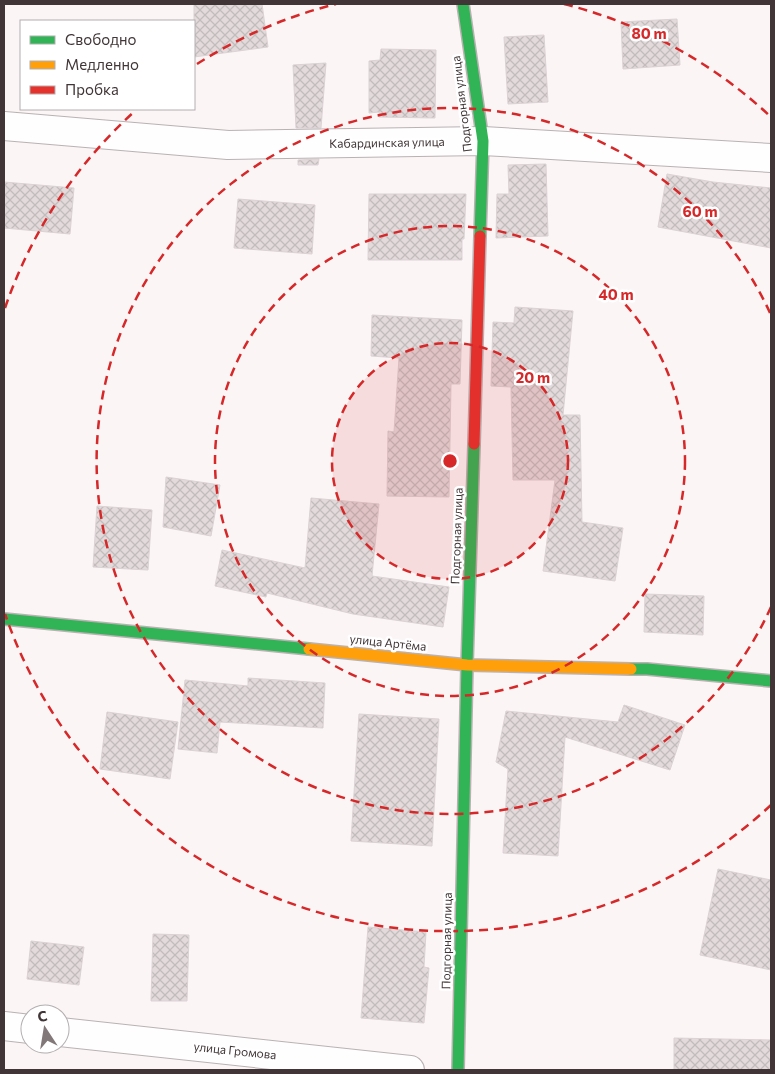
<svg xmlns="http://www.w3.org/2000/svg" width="775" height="1074" font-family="Commissioner,sans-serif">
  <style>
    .building { fill: url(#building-cross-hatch); stroke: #dbd2d4 }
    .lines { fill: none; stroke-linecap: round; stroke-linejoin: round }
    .street-casing { stroke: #bab1b3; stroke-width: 30 }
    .fast-casing { stroke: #bab1b3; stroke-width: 14 }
    .slow-casing { stroke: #bab1b3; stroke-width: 14 }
    .jam-casing { stroke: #bab1b3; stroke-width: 14 }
    .street { stroke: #fefefe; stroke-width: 28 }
    .fast { stroke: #30b455; stroke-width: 11 }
    .slow { stroke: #ff9f0a; stroke-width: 11 }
    .jam { stroke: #e5322d; stroke-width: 11 }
    .ring { fill: none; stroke: #d62828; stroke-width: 2.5; stroke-dasharray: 9 6 }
    .labels { text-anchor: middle; stroke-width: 5; stroke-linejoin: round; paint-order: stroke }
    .street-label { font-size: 12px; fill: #413537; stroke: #fff }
    .centre { fill: #d62828; stroke: #fff; stroke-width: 2.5 }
    .ring-label { font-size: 15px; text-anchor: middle; font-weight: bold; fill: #d62828; stroke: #fff; stroke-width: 5; stroke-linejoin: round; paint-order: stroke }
  </style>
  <defs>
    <pattern id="building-cross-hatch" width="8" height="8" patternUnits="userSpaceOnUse" patternTransform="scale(1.25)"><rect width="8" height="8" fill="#e2dadb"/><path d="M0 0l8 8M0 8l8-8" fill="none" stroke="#c3bcbd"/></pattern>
  </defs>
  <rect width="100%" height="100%" fill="#fbf5f6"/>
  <g class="building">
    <path d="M194 4H262L268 47 194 57Z"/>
    <path d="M677 19 680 65 623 69 621 22Z"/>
    <path d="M544 35 548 102 508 104 504 37Z"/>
    <path d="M381 49 436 50 435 118 379 117V112L369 113V61L380 60Z"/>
    <path d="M326 63 321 128H296L293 65Z"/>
    <path d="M319 159 318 165H298V160Z"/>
    <path d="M546 164 548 236 496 238 497 194H509L508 165Z"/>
    <path d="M667 174 713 182 771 188V248L658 227Z"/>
    <path d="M4 182 74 188 70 234 4 228Z"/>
    <path d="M369 194H466L464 239H462V260H368Z"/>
    <path d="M238 199 315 205 312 254 234 248Z"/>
    <path d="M515 307 573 311 563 415H580L582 522 623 528 615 581 543 571 555 480H513L511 387 491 386 493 322 514 323Z"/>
    <path d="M372 315 462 320 460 384H451L449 497 387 496 388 431 394 432 399 358 371 356Z"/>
    <path d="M166 477 220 485 211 536 163 527Z"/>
    <path d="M311 498 379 504 372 576 449 587 443 627 353 614 267 593 266 597 215 586 222 550 305 568Z"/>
    <path d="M97 506 152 510 148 570 93 567Z"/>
    <path d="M645 594 704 596 703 635 644 632Z"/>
    <path d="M248 678 325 683 323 728 220 722 217 753 178 749 185 680 248 686Z"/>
    <path d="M624 705 685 725 670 770 565 737 558 856 503 853 508 769 496 762 506 711 618 722Z"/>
    <path d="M107 712 178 722 170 779 100 769Z"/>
    <path d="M359 714 439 719 432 846 351 841Z"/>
    <path d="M718 869 771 880V970L700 955Z"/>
    <path d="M368 927 426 932 424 967 429 968 424 1023 361 1018Z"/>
    <path d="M153 934 189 935 187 1001H151Z"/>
    <path d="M31 941 84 947 79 985 27 979Z"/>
    <path d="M674 1038 771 1040V1070H674Z"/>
  </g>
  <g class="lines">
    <defs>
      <g id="street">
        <path d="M4 126 228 145 483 141 771 158"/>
        <path d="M4 1026 30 1029"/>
        <path d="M60 1032 410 1070"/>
      </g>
      <g id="fast">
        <path d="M463 4 483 141 480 236"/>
        <path d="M4 619 309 649"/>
        <path d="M631 669H647L771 681"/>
        <path d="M458 1070 467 665 474 444"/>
      </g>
      <path id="slow" d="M309 649 467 665 631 669"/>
      <path id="jam" d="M474 444 480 236"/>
    </defs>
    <use href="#street" class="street-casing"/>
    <use href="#fast" class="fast-casing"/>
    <use href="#slow" class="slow-casing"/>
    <use href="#jam" class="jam-casing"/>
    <use href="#street" class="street"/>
    <use href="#fast" class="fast"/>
    <use href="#slow" class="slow"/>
    <use href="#jam" class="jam"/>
  </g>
  <circle cx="450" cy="461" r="118" fill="#d62828" fill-opacity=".12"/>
  <g class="ring">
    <circle cx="450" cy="461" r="118"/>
    <circle cx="450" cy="461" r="235"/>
    <path d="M771 607A353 353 0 1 1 771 315"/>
    <path d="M771 805A471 471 0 0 1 5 614M5 308A471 471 0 0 1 135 111M197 64A471 471 0 0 1 336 4M564 4A471 471 0 0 1 771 117"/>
  </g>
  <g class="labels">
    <g class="street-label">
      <text transform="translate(462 104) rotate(-97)" y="4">Подгорная улица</text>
      <text transform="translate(387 143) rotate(-1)" y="4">Кабардинская улица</text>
      <text transform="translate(457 536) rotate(-88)" y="4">Подгорная улица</text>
      <text transform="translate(388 643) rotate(6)" y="4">улица Артёма</text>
      <text transform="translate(447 941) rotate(-89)" y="4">Подгорная улица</text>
      <text transform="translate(235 1051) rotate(6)" y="4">улица Громова</text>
    </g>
  </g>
  <circle cx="450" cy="461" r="8" class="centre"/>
  <g class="ring-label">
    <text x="649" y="39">80 m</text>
    <text x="700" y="217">60 m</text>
    <text x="616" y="300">40 m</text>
    <text x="533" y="383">20 m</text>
  </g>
  <rect width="775" height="1074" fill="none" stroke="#413537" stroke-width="10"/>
  <rect x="20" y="20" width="175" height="90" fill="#ffffff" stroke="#b3aeaf"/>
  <rect x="30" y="36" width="25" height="8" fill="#30b455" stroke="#b3aeaf"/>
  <text x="65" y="45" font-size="15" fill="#413537">Свободно</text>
  <rect x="30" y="61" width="25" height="8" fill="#ff9f0a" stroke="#b3aeaf"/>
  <text x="65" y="70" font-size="15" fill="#413537">Медленно</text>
  <rect x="30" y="86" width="25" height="8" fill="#e5322d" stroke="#b3aeaf"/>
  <text x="65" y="95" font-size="15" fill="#413537">Пробка</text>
  <g transform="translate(45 1029) rotate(348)"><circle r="24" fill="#ffffff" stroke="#b3aeaf"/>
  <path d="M0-4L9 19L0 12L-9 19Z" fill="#82787a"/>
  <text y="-8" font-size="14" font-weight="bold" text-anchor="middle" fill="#413537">С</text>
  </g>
</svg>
